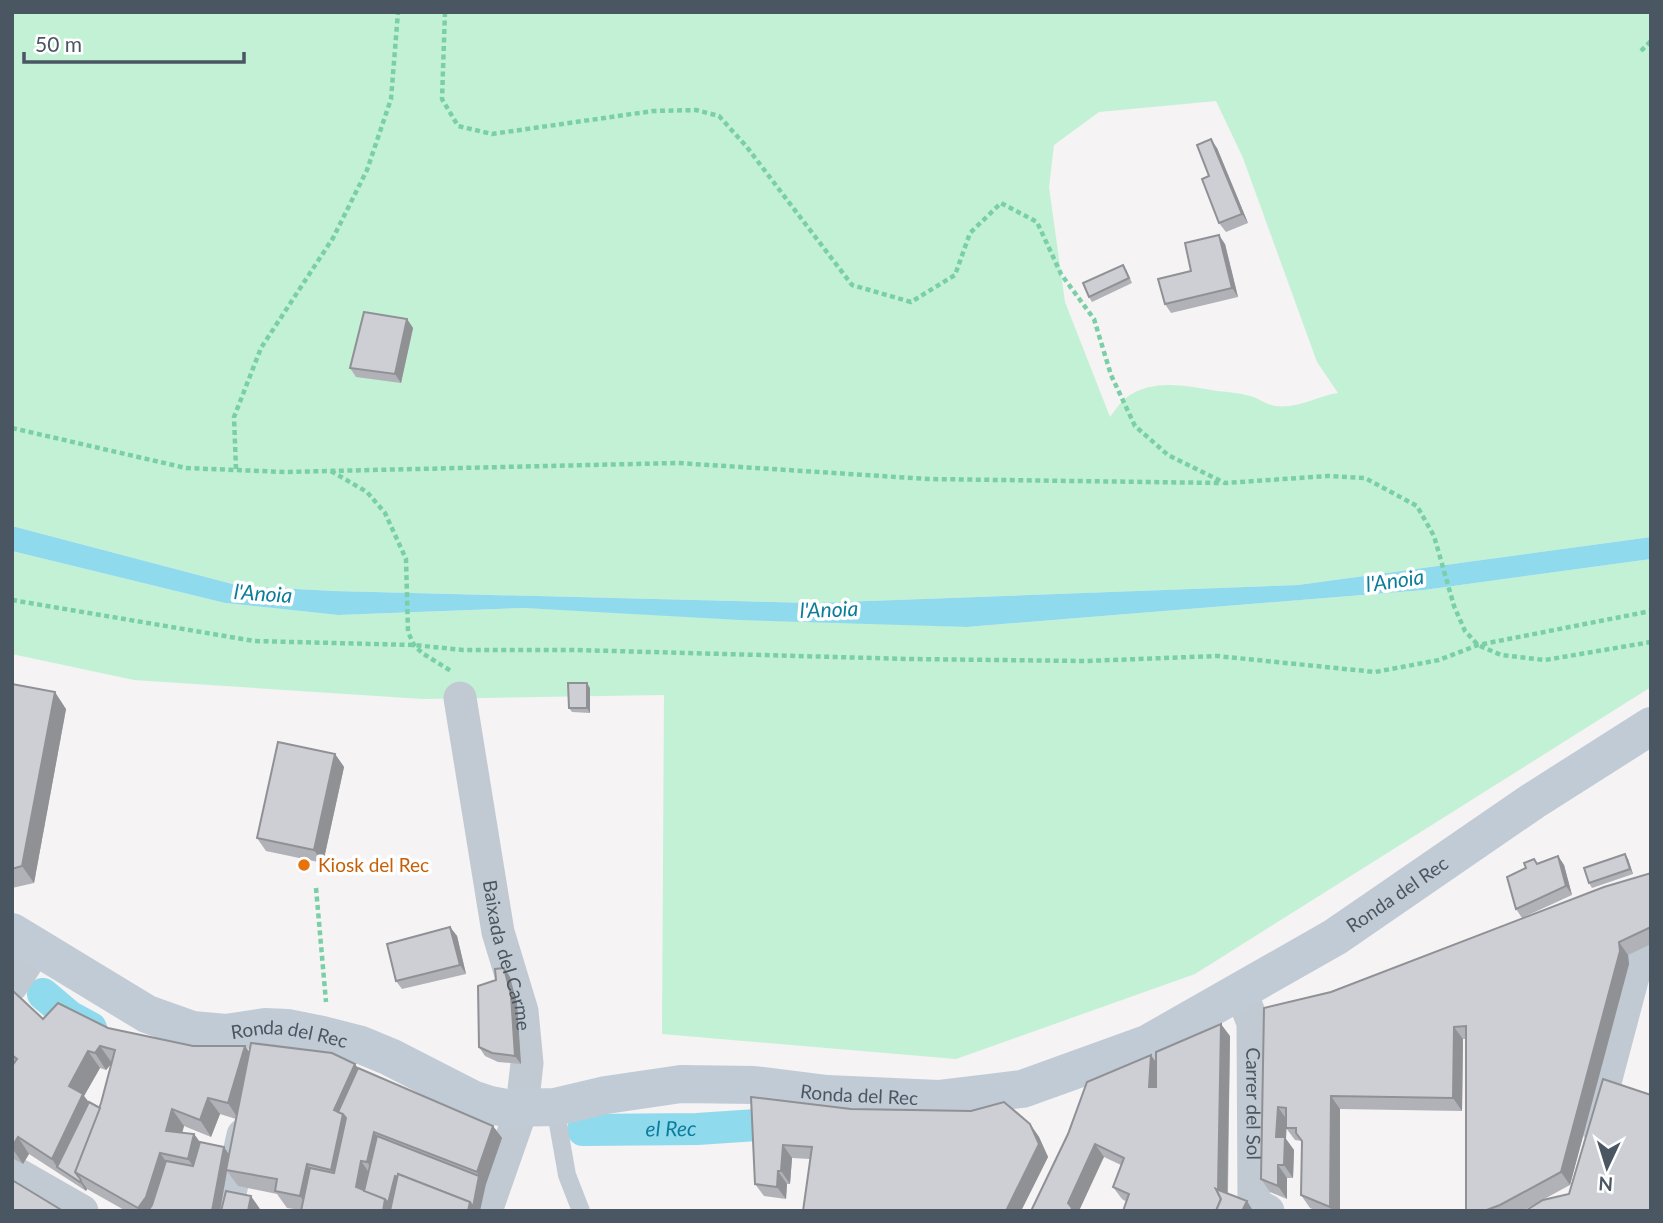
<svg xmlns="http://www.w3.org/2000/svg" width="1663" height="1223" font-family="Lato,sans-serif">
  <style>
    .green { fill: #c3f1d5; fill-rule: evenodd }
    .water { fill: #90daee }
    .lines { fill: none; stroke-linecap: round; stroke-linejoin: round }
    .canal { stroke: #90daee; stroke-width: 32 }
    .path { stroke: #7ad0a6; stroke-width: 4.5; stroke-dasharray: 5 3.5; stroke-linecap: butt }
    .lane { stroke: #c1cad2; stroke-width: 18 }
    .street { stroke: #c1cad2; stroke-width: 33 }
    .secondary { stroke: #c1cbd6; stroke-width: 38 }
    .wall { fill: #b0b2b7; fill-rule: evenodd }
    .shaded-wall { fill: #909195 }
    .building { fill: #cdcfd5; stroke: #909195; stroke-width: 2 }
    .food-dot { fill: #e8710a; stroke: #fff; stroke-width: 2.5 }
    .labels { text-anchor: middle; stroke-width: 7; stroke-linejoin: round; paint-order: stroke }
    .food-label { font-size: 19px; fill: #c56008; stroke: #fff; text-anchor: start }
    .street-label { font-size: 19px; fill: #4a5661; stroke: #fff }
    .water-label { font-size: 21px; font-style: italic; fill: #0c7c9b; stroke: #fff }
  </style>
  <rect width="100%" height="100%" fill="#f5f3f3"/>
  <g class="green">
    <path d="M12 12H1651V537L1298 585 814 603 334 591 240 586 12 526ZM1216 101 1243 158 1317 362 1338 393C1317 396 1298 409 1275 406 1265 404 1258 398 1250 396 1239 393 1228 392 1217 391 1187 386 1154 378 1127 397 1120 402 1115 411 1110 417L1065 302 1049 187 1054 145 1099 112Z"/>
    <path d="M12 551 225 603 338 615 524 608 967 627 1424 590 1651 559V687L1195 974 956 1059 662 1034 664 695 423 699 134 680 12 654Z"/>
  </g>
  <path class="water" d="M12 526 240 586 334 591 814 603 1298 585 1651 537V559L1424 590 967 627 740 620 524 608 338 615 225 603 12 551Z"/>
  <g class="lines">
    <g class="canal">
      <path d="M43 994 69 1016 91 1028"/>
      <path id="s1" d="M583 1130 697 1129 757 1125"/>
    </g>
    <g class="path">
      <path d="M445 12 442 99 458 126 492 134 653 111 696 110 719 116 746 146 852 285 911 302 955 275 970 233 1001 203 1037 222 1061 274 1094 319 1111 375 1135 426 1168 455 1225 483 1328 476 1365 478 1417 506 1434 536 1454 606 1465 631 1478 645 1501 655 1545 660 1651 642"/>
      <path d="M1641 51 1651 41"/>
      <path d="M12 428 186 468 285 472 678 463 928 479 1221 483"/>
      <path d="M236 469 234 417 261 348 333 238 367 170 391 99 398 12"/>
      <path d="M331 471 367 492 385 513 406 559 408 632 414 645 422 653 451 671"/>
      <path d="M12 600 254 641 414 645 463 650H576L909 659 1086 661 1217 656 1375 672 1439 660 1478 645 1651 611"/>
      <path d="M316 888 326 1002"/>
    </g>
    <path class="lane" d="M555 1107 567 1175 581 1211"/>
    <g class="street">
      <path id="s2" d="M460 698 498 932 522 1011 527 1063 522 1108 486 1211"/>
      <path d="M12 985 36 948"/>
      <path id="s3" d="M1241 992 1253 1023 1254 1204 1268 1211"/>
      <path d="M1594 1124 1635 969 1651 959"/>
      <path d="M12 1171 82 1211"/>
      <path d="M226 1211 243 1135"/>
    </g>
    <path class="secondary" id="s4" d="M12 932 147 1014 192 1030 226 1033 265 1027 287 1028 322 1035 361 1045 390 1057 472 1099 490 1105 506 1108 555 1107 606 1095 681 1084 754 1085 827 1094 938 1099 988 1093 1022 1089 1147 1044 1335 937 1533 801 1651 726"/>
  </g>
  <g class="wall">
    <path d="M1217 148 1248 223 1226 232 1219 223 1209 176Z"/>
    <path d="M1225 244 1238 297 1171 313 1165 304Z"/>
    <path d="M1126 269 1132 283 1092 302 1089 297Z"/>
    <path d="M407 319 413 328 401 383 356 377 350 368Z"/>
    <path d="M12 684 66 709 34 883 12 888Z"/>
    <path d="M590 688V713L572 712 569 708Z"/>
    <path d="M335 754 344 767 323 863 266 851 257 838Z"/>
    <path d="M1558 856 1564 865 1572 895 1522 918 1516 909 1537 863Z"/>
    <path d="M1628 859 1633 874 1592 888 1589 883Z"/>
    <path d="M1651 873V944L1628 955 1629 964 1570 1185 1522 1211H1466V1039H1463L1462 1111 1340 1109V1211H1317L1310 1208 1301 1195 1302 1141 1295 1140 1286 1128V1139L1294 1150 1293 1178H1287V1199L1270 1192 1261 1179 1264 1008 1331 992Z"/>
    <path d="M450 927 457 936 466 974 402 989 396 981Z"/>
    <path d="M504 968 510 977 517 1004 521 1064 498 1062 485 1056 479 1047 496 980Z"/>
    <path d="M12 990 43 1019 108 1028 193 1046H245L249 1052 358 1068 493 1126 502 1138 486 1184 301 1210 287 1208 277 1194 238 1186 227 1171 220 1211H126L87 1189 86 1191 29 1154 23 1164 12 1158ZM112 1063 100 1108 89 1102 84 1096 100 1068 106 1070ZM220 1114 236 1119 229 1155 224 1147 200 1142 194 1134 182 1133 184 1126 211 1137Z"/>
    <path d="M1230 1036 1228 1194 1247 1201 1253 1211H1123L1127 1202 1122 1199 1113 1187 1121 1165 1104 1157 1031 1211 1156 1062Z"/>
    <path d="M751 1097 851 1109 1030 1124 1039 1137 1048 1157 1021 1211H803L810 1159 792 1158 790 1184H787L786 1199 764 1196 755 1184Z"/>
  </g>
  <g class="shaded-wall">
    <path d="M1211 139 1217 148 1248 223 1242 214Z"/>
    <path d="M1219 235 1225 244 1238 297 1232 288Z"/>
    <path d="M407 319 413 328 401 383 395 374Z"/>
    <path d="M587 683 590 688V713L587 708Z"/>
    <path d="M55 692 66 709 34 883 22 866Z"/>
    <path d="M335 754 344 767 323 863 314 850Z"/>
    <path d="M1625 854 1628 859 1633 874 1630 869Z"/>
    <path d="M1558 856 1564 865 1572 895 1566 886Z"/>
    <path d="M450 927 457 936 466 974 460 965Z"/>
    <path d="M1619 942 1628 955 1629 964 1570 1185 1561 1172Z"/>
    <path d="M504 968 510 977 517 1004 521 1064 515 1056Z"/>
    <path d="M1221 1024 1230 1036 1227 1206 1218 1193Z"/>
    <path d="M1454 1027 1463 1039 1462 1111 1453 1098Z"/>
    <path d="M100 1046 112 1063 106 1070 95 1053Z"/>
    <path d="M245 1046 256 1062 239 1120 228 1103Z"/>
    <path d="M88 1051 100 1068 84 1096 95 1111 57 1167 52 1159 69 1086Z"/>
    <path d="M1151 1055 1160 1068 1158 1099 1149 1087Z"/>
    <path d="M355 1064 367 1080 343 1186 331 1170 334 1110Z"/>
    <path d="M1331 1096 1340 1109V1211H1333L1330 1207Z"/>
    <path d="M208 1098 220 1114 211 1137 200 1120Z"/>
    <path d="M1278 1107 1287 1120 1286 1139 1294 1150 1293 1178 1284 1165 1276 1137Z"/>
    <path d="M172 1109 184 1126 178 1148 166 1131Z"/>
    <path d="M1030 1124 1039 1137 1048 1157 1021 1211H1006Z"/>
    <path d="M493 1126 502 1138 486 1184 480 1211H468L470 1202 479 1176 477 1172Z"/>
    <path d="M374 1132 383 1145 376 1175 367 1162Z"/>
    <path d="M194 1134 206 1151 199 1175 188 1159Z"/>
    <path d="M18 1137 29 1154 23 1164 12 1148Z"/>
    <path d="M1095 1144 1104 1157 1079 1211H1071L1068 1203Z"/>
    <path d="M783 1145 792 1158 790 1184 781 1171Z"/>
    <path d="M224 1147 230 1156 226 1170 227 1171 220 1211H212Z"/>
    <path d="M160 1153 172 1170 159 1211H141L138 1208Z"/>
    <path d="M361 1161 370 1174 366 1195 356 1187Z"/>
    <path d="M307 1164 319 1181 311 1211 300 1196Z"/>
    <path d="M1278 1165 1287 1178V1199L1278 1186Z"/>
    <path d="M778 1171 787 1184 786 1199 777 1187Z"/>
    <path d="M395 1176 402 1185 394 1211H383L385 1199Z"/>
    <path d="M81 1180 87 1189 86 1191 80 1182Z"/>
    <path d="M251 1196 260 1209V1211H248Z"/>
    <path d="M1247 1201 1253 1211H1242Z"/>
  </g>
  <g class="building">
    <path d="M1211 139 1242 214 1219 223 1202 179 1209 176 1197 145Z"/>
    <path d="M1219 235 1232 288 1165 304 1158 279 1191 271 1185 243Z"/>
    <path d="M1123 265 1129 278 1089 297 1083 283Z"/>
    <path d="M364 312 407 319 395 374 350 368Z"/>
    <path d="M568 683H587V708H569Z"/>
    <path d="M12 684 55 692 22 866 12 869Z"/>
    <path d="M278 742 335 754 314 850 257 838Z"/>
    <path d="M1625 854 1630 869 1589 883 1584 868Z"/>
    <path d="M1558 856 1566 886 1516 909 1507 877 1526 868 1524 863 1534 859 1537 864Z"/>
    <path d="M1651 873V927L1619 942 1620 951 1561 1172 1500 1205 1484 1211H1466V1026L1454 1027 1453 1098 1331 1096 1330 1207 1301 1195 1302 1141 1296 1133V1128H1286V1108L1278 1107 1276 1137H1285L1284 1165H1278V1186L1261 1179 1264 1008 1331 992 1604 887Z"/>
    <path d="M450 927 460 965 396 981 387 944Z"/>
    <path d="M504 968 511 995 515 1056 492 1053 479 1047 478 986 496 980 495 969Z"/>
    <path d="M12 990 43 1019 58 1003 108 1028 193 1046H245L228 1103 208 1098 200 1120 172 1109 166 1131 194 1134 188 1159 160 1153 146 1197 138 1208 75 1172 101 1103 115 1050 100 1046 95 1053 88 1051 69 1086 83 1094 52 1159 18 1137 12 1147V1066L17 1059 12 1055Z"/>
    <path d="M1221 1024 1218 1190 1216 1189 1221 1199 1216 1211H1123L1129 1194 1113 1187 1124 1158 1095 1144 1068 1203 1072 1208 1071 1211H1031L1068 1134 1087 1082 1151 1055 1149 1087H1156V1052Z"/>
    <path d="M251 1043 332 1053 355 1064 334 1110 343 1114 331 1170 307 1164 300 1196 275 1191 277 1179 226 1170Z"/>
    <path d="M358 1068 493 1126 477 1172 374 1132 367 1162 361 1161 356 1187 385 1199 383 1211H301L310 1168 334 1173 346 1118 343 1114 338 1112Z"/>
    <path d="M1603 1079 1651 1095V1211H1525L1543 1200 1569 1194Z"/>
    <path d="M751 1097 851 1109 971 1111 1004 1102 1030 1124 1039 1144 1006 1211H803L812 1147 783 1145 781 1171H778L777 1187 755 1184Z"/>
    <path d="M89 1102 100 1108 75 1172 81 1180 80 1182 57 1167Z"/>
    <path d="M377 1136 479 1176 473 1207 470 1202 398 1174V1177L395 1176 388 1203 385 1199 364 1191Z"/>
    <path d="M200 1142 224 1147 212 1211H148L152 1205 166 1161 193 1166Z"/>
    <path d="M398 1174 470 1202 468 1211H390Z"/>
    <path d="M12 1180 63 1211H12Z"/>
    <path d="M1216 1189 1247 1201 1242 1211H1216L1221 1199Z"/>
    <path d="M226 1191 251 1196 248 1211H221Z"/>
  </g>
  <circle class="food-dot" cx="304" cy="865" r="7"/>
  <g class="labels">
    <g class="food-label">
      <text x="318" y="872">Kiosk del Rec</text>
    </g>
    <g class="street-label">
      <text dy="7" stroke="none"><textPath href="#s4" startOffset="1480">Ronda del Rec</textPath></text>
      <text dy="7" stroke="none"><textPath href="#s2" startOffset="262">Baixada del Carme</textPath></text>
      <text dy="7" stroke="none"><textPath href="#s4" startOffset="304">Ronda del Rec</textPath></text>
      <text dy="7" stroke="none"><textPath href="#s4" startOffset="892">Ronda del Rec</textPath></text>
      <text dy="7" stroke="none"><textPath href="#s3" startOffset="114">Carrer del Sol</textPath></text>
    </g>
    <g class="water-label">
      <text transform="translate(1395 581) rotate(-8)" y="7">l'Anoia</text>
      <text transform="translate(263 594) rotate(4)" y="7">l'Anoia</text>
      <text transform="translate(829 610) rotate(-2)" y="7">l'Anoia</text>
      <text dy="7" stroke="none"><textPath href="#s1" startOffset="88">el Rec</textPath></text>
    </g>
  </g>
  <rect width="1663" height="1223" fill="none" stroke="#4a5661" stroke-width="28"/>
  <g transform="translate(1607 1167) rotate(184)" stroke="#ffffff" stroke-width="5" paint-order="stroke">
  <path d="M0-5L12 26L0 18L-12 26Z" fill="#4a5661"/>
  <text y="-10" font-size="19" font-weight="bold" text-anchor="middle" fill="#4a5661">N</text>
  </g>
  <path d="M24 52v10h220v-10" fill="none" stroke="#4a5661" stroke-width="3.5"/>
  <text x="35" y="52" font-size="21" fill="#4a5661" stroke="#ffffff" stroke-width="5" paint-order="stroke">50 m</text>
</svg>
